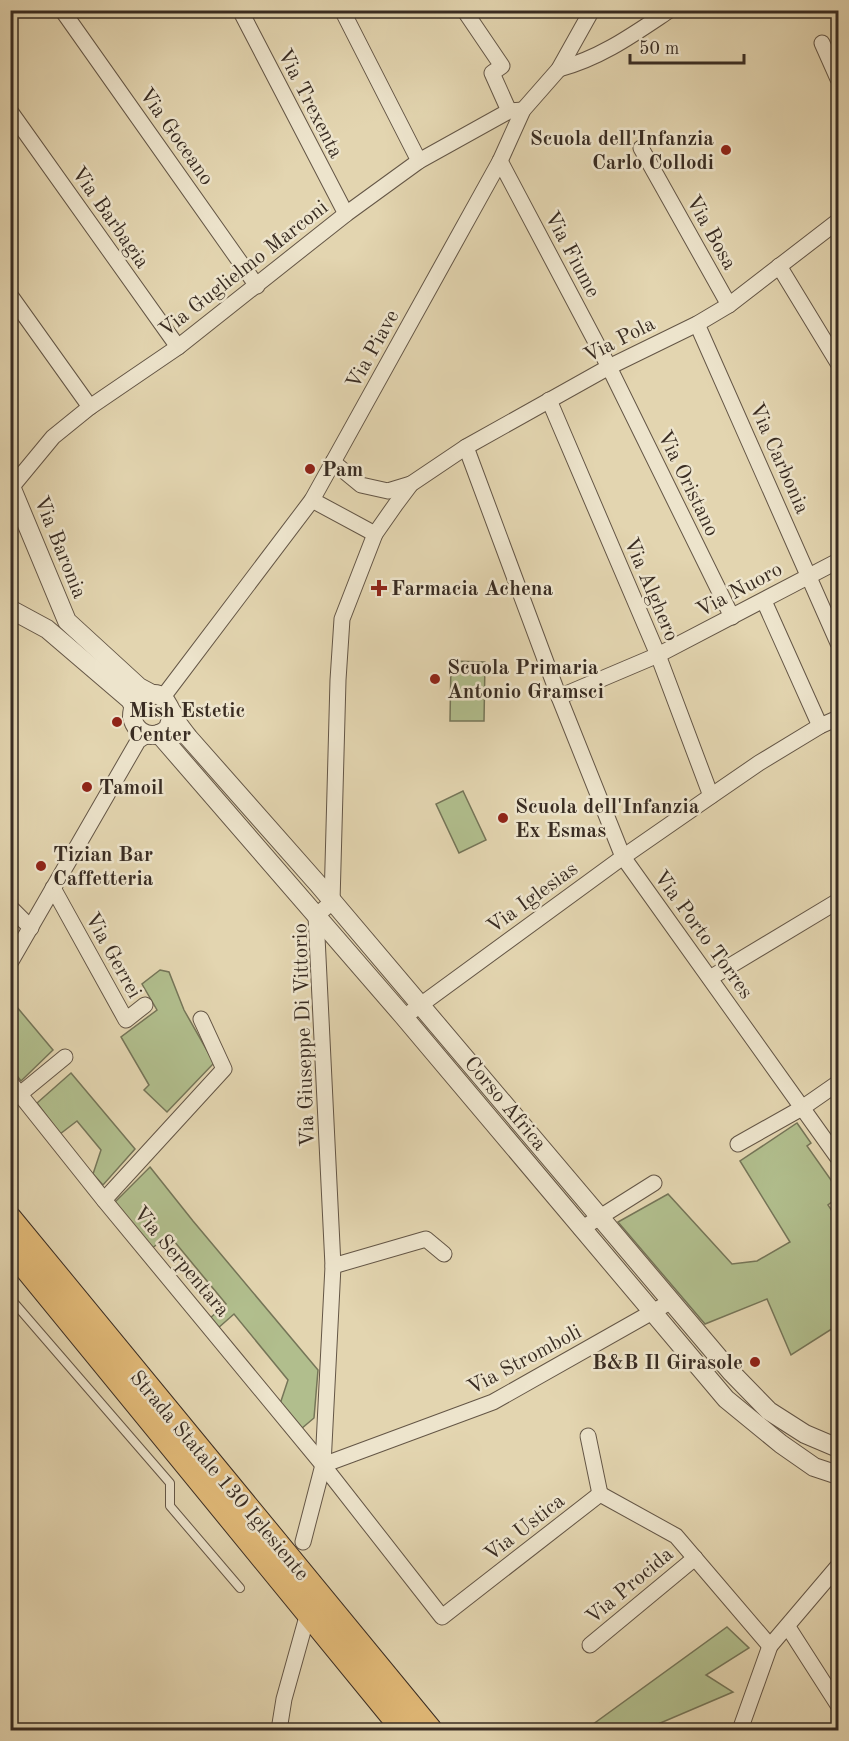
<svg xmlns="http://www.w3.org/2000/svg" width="849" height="1741" font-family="'Old Standard TT',serif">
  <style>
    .green { fill: #b1be8d; stroke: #757558; stroke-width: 1.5 }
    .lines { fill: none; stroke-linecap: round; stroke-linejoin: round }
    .service-casing { stroke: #645646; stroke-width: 10 }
    .minor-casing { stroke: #645646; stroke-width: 17 }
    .tertiary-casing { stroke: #645646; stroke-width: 20 }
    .primary-casing { stroke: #392c22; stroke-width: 26 }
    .service { stroke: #ede4cc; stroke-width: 8 }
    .minor { stroke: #ede4cc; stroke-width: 15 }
    .tertiary { stroke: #ede4cc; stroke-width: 18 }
    .primary { stroke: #e2ba78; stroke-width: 24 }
    .poi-dot { fill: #8f2418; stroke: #ede4cc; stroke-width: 2 }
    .labels { text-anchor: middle; stroke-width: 5; stroke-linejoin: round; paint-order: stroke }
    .street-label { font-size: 21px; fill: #392c22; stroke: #ede4cc }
    .poi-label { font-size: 21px; font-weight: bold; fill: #392c22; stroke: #ede4cc; text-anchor: start }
  </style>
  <rect width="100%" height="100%" fill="#e3d5b0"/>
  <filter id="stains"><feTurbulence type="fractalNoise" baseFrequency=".00333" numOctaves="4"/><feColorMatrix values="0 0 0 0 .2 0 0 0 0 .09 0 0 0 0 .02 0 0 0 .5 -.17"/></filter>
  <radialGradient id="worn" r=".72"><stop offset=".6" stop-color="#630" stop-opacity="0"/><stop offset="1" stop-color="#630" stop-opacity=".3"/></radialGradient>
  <g class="green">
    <path d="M451 661 485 662 484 721H450Z"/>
    <path d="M463 791 486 840 459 853 436 804Z"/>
    <path d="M160 970 169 972 184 1010 214 1063 167 1112 144 1090 149 1085 121 1037 157 1010 142 984Z"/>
    <path d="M11 1000 53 1050 21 1081 11 1068Z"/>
    <path d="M71 1073 135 1149 103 1185 93 1174 101 1150 77 1121 60 1134 37 1103Z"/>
    <path d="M797 1123 811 1143 807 1146 838 1190V1197L828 1205 838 1220V1325L791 1355 767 1299 705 1324 618 1222 668 1194 732 1264 757 1261 790 1242 740 1161Z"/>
    <path d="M150 1167 193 1221 318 1370 314 1418 301 1429 280 1404 288 1380 234 1314 217 1329 209 1319 226 1304 169 1235 151 1249 114 1203Z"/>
    <path d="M727 1627 749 1648 706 1675 733 1692 644 1730H585Z"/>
  </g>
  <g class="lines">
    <defs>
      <path id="service" d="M10 1298 170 1483V1506L240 1588"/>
      <g id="minor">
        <path d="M62 10 257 286"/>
        <path d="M240 10 346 214"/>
        <path d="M342 10 419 161"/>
        <path d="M464 10 502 66 492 73 509 111"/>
        <path d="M822 43 838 79"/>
        <path d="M559 69C601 58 634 34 670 10"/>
        <path d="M10 111 178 347"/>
        <path d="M641 148 729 305"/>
        <path d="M500 161 609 367 732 617"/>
        <path d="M779 266 838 363"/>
        <path d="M10 295 90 407"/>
        <path d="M697 324 838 643"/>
        <path d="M549 400 658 655 711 796"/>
        <path d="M466 447 559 697 623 857 838 1158"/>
        <path d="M333 462 361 485 388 491 411 484"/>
        <path d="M10 489 53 437 90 407 178 347 346 214 419 161 509 111 523 110"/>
        <path d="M312 500 375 534"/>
        <path d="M764 601 820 726"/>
        <path d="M160 697 166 693 312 500 500 161 523 110 559 69 592 10"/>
        <path d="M559 697 658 655 838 561"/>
        <path d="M53 888 126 1020 145 1005"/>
        <path d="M10 907 31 928"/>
        <path d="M10 963 138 741 147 735"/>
        <path d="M710 978 838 901"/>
        <path d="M404 1017 623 857 711 796 759 763 820 726 838 718"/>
        <path d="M10 1082 104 1200 323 1465 442 1617 600 1494 676 1536 770 1646"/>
        <path d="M20 1094 65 1057"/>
        <path d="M738 1144 802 1108 838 1083"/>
        <path d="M104 1200 224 1069 201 1019"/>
        <path d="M581 1229 654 1183"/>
        <path d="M333 1266 426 1239 444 1254"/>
        <path d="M588 1436 600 1494"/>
        <path d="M323 1465 493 1402 670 1302"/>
        <path d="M303 1542 323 1465 333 1266 316 916 332 902 338 680 342 619 375 534 396 504 411 484 466 447 609 367 697 324 729 305 838 221"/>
        <path d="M788 1627 838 1705"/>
        <path d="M590 1645 695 1558"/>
        <path d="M279 1730 284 1699 308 1613"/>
        <path d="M740 1730 770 1646 838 1566"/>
      </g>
      <g id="tertiary">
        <path d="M10 484 67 621 139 687 154 695"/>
        <path d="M10 609 47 629 130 700 134 707"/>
        <path d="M173 713 168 728C154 741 136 735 132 717 132 708 135 701 144 697 166 686 169 710 177 722 181 728 185 733 189 738L318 884 731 1372 769 1411 805 1434 838 1448"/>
        <path d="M159 734 404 1017 726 1399 781 1444 814 1467 838 1475"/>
      </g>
      <g id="primary">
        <path d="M10 1219 430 1730"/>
        <path d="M10 1248 404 1730"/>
      </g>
    </defs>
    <use href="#service" class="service-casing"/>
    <use href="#minor" class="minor-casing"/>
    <use href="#tertiary" class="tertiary-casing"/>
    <use href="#primary" class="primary-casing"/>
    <use href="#service" class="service"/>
    <use href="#minor" class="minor"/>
    <use href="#tertiary" class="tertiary"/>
    <use href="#primary" class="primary"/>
  </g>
  <g class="poi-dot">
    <circle cx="726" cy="150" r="6"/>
    <circle cx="310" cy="469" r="6"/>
    <path d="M376 579h6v6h6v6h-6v6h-6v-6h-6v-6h6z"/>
    <circle cx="435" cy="679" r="6"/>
    <circle cx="117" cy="722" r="6"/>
    <circle cx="87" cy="787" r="6"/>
    <circle cx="503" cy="818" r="6"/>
    <circle cx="41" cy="866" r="6"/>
    <circle cx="755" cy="1362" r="6"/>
  </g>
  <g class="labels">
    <g class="street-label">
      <text transform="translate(311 103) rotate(63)" y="7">Via Trexenta</text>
      <text transform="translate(177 136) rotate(55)" y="7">Via Goceano</text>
      <text transform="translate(111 217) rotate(55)" y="7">Via Barbagia</text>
      <text transform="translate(712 232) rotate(61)" y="7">Via Bosa</text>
      <text transform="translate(573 254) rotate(62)" y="7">Via Fiume</text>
      <text transform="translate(243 268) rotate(-38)" y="7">Via Guglielmo Marconi</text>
      <text transform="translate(619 339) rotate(-27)" y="7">Via Pola</text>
      <text transform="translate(372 349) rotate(-61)" y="7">Via Piave</text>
      <text transform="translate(780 458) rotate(66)" y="7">Via Carbonia</text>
      <text transform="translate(689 483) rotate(64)" y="7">Via Oristano</text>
      <text transform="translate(61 547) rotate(68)" y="7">Via Baronia</text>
      <text transform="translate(652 589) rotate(67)" y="7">Via Alghero</text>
      <text transform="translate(739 589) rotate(-28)" y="7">Via Nuoro</text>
      <text transform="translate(532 897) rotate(-36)" y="7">Via Iglesias</text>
      <text transform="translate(704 934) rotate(54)" y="7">Via Porto Torres</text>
      <text transform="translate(114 955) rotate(61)" y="7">Via Gerrei</text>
      <text transform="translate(303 1035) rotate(-92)" y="7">Via Giuseppe Di Vittorio</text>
      <text transform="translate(506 1103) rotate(50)" y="7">Corso Africa</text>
      <text transform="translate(182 1261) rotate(50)" y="7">Via Serpentara</text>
      <text transform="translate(524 1359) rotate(-28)" y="7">Via Stromboli</text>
      <text transform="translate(220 1475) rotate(50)" y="7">Strada Statale 130 Iglesiente</text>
      <text transform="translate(524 1527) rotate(-38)" y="7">Via Ustica</text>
      <text transform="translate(629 1585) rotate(-40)" y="7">Via Procida</text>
    </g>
    <g class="poi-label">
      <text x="714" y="145" text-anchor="end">Scuola dell'Infanzia<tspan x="714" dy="24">Carlo Collodi</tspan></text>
      <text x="322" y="476">Pam</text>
      <text x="391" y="595">Farmacia Achena</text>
      <text x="447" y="674">Scuola Primaria<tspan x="447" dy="24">Antonio Gramsci</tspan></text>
      <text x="129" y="717">Mish Estetic<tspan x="129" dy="24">Center</tspan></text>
      <text x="99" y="794">Tamoil</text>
      <text x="515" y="813">Scuola dell'Infanzia<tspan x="515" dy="24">Ex Esmas</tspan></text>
      <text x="53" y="861">Tizian Bar<tspan x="53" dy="24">Caffetteria</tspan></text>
      <text x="743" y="1369" text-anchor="end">B&amp;B Il Girasole</text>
    </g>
  </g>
  <rect width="849" height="1741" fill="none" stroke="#e3d5b0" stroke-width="36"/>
  <rect x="12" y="12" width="825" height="1717" fill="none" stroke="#392c22" stroke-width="3"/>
  <rect x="18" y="18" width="813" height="1705" fill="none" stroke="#392c22" stroke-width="1.5"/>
  <path d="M630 54v9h114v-9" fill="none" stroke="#392c22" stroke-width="3"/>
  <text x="639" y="54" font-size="18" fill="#392c22" stroke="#ede4cc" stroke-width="4.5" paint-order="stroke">50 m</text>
  <rect width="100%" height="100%" filter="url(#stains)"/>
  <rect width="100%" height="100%" fill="url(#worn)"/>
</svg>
